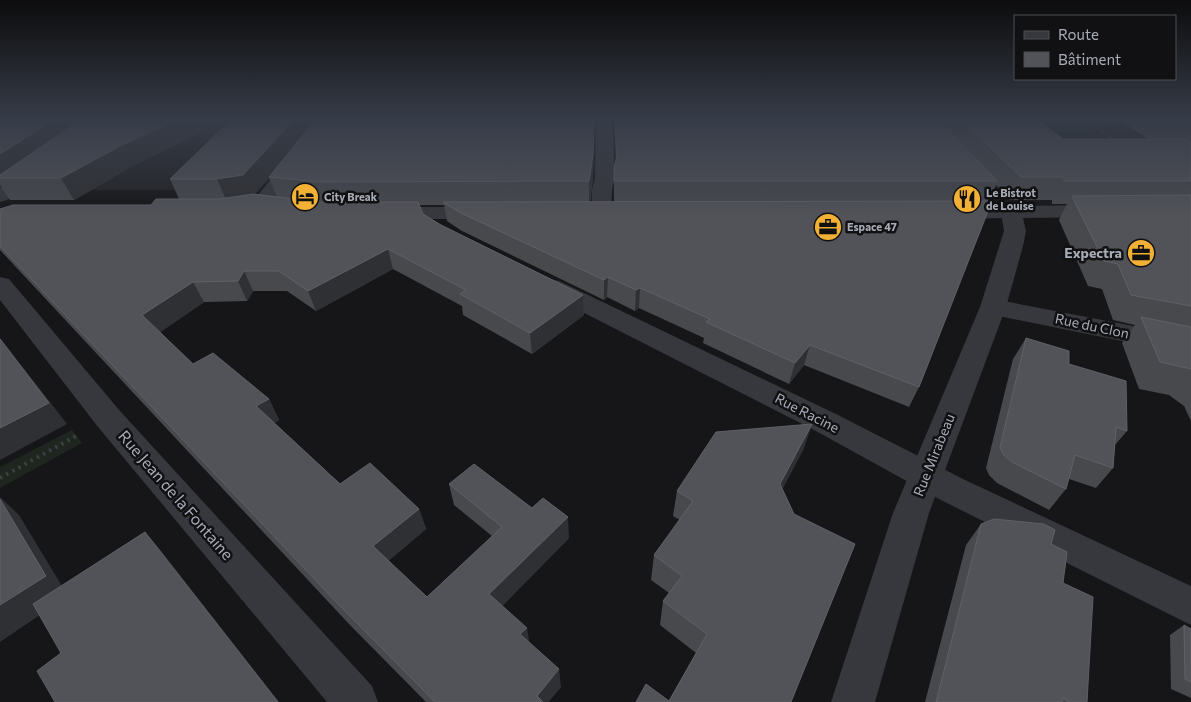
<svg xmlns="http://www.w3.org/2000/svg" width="1191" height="702" font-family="Commissioner,sans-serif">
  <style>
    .built { fill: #222225 }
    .green { fill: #1e261f }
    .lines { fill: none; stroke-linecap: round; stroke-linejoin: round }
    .path-far1 { stroke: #3d3f44; stroke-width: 2; stroke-dasharray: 2 2.5; stroke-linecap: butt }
    .path { stroke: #3d3f44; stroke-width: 4; stroke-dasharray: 2.5 4.5; stroke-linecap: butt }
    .minor { fill: #37383d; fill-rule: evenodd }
    .tertiary { fill: #37383d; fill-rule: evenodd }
    .wall { fill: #47494d; fill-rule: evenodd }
    .shaded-wall { fill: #2f3033 }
    .building { fill: #525359; stroke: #5f6168 }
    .labels { text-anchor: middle; stroke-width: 5; stroke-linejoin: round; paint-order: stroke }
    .far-poi-label { font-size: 11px; font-weight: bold; fill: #a8adb8; stroke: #111113; text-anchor: start }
    .poi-label { font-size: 14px; font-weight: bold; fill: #a8adb8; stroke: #111113; text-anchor: end }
    .street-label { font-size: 14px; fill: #a8adb8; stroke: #111113 }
    .near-street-label { font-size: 16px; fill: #a8adb8; stroke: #111113 }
  </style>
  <rect width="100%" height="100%" fill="#161618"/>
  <path class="built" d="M150 119H296L180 190H59Z"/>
  <g class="green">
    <path d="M1037 119H1078L1096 132H1053Z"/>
    <path d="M72 430 82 443 0 488V467Z"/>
  </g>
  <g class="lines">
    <path class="path-far1" d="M1084 119 1114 140"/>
    <path class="path" d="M0 478 78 435"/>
    <g class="minor">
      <path d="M320 119H336L267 209 260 211 253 209 250 205 253 201Z"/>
      <path d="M596 119H612L615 178 612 189 611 213 608 217 601 219 594 217 591 213 592 189 595 178Z"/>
      <path d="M35 165 42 167 44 171 42 175 7 200 0 202V187L28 167Z"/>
      <path d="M1008 206 1015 208 1018 212 1015 216 1008 218 950 219 943 217 940 213 943 209 950 207Z"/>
      <path d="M385 207H482L489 209 492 213 489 217 482 219H385L378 217 375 213 378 209Z"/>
      <path d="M0 277 9 279 120 411 372 686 378 702H327L98 427 0 300Z"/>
      <path d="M550 279 559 281 838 415 965 480 1191 586V625L941 500 816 431 541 291 538 286 541 281Z"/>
      <path d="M993 299 1191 337V355L984 313 980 307 984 301Z"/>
    </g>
    <path class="tertiary" d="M1102 205 1109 207 1112 211 1109 215 1102 217 1023 218 1026 231 1023 246 1006 307 929 513 875 702H831L893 513 980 307 1004 231 1002 219 998 212 1001 208 1008 206Z"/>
  </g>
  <g class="wall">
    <path d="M0 119 77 122 129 168 74 200H10L0 185Z"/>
    <path d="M594 119 593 178 590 202H614V167L616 161 614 119H1037L1063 139H1148L1124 123 1126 119H1191V421L1184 406 1169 395 1139 389 1122 343 1135 325 1113 320 1102 289 1088 286 1059 220 1067 204H1052V200H1010L996 185 988 201 919 387 909 407 804 365 789 384 703 343 704 338 639 308 635 311 607 297 604 300 462 231 447 221 444 205H419L423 214 441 225 583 295 584 315 532 354 463 315 462 306 393 269 316 311 287 291H253L247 301 204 302 160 332 193 364 269 399 279 420 274 423 340 484 419 509 426 529 388 561 427 597 492 536 454 505 449 484 569 538 502 606 561 687 548 702H426L349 624 0 250V209L151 205 179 199 170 179ZM269 178 277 197 255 194Z"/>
    <path d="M1026 338 1069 364 1127 431 1115 445 1113 468 1096 488 1069 479 1066 489 1049 510 997 483 989 475 986 468 1013 359Z"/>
    <path d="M812 424 803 450 782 489 791 702 669 701 696 653 660 625 663 601 669 593 651 580 654 555 680 520 673 516 677 491Z"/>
    <path d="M981 524 1051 544 1063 583 1087 702H925L966 545Z"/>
    <path d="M1184 625 1191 629V698L1171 689 1170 635Z"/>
  </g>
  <g class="shaded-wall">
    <path d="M55 119H75L80 129 0 178V154Z"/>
    <path d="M179 119H228L129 168 74 200 61 178 118 147Z"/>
    <path d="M294 119H319L269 177V178L252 198 227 202 217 179Z"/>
    <path d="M594 119 593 178 589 204V181Z"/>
    <path d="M388 249 393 269 316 311 308 291Z"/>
    <path d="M244 271 253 291 247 301 238 281Z"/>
    <path d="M608 277 607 297 604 300V280Z"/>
    <path d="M193 282 204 302 155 336 142 315Z"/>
    <path d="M640 288 639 308 635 311 636 290Z"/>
    <path d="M583 295 584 315 532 354 530 333Z"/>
    <path d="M0 338 67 424 0 460Z"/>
    <path d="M810 345 804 365 789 384 795 363Z"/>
    <path d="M269 399 279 420 267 428 256 406Z"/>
    <path d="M812 424 803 450 772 509 780 484Z"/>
    <path d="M0 497 19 515 68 596 0 642Z"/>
    <path d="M419 509 426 529 382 566 373 546Z"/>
    <path d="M568 517 569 538 494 614 489 594Z"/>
    <path d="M145 532 162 552 279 702H278Z"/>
    <path d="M527 628 530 646 520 634Z"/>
    <path d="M559 669 561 687 548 702H538L537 696Z"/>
  </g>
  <g class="building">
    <path d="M0 119H55L0 154Z"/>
    <path d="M82 119H179L118 147 61 178H0V175Z"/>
    <path d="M232 119H294L243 175 217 179H170Z"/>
    <path d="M316 119H594L593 155 589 181 319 182 269 177Z"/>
    <path d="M615 119H938L997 181H614V167L617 156Z"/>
    <path d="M961 119H1037L1063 139H1183L1191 143V181H1064V177H1021Z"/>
    <path d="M1181 119H1191V124Z"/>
    <path d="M253 194 320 202H418L423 214 441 225 583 295 530 333 460 294 466 290 388 249 308 291 279 271H244L238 281 193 282 142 315 193 364 213 353 269 399 256 406 340 484 370 463 419 509 373 546 427 597 502 527 449 484 474 464 532 508 543 498 568 517 489 594 527 628 520 634 559 669 537 696 543 702H435L338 604 0 246V209L13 205H151L156 199H219Z"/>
    <path d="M1191 195V306L1131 295 1118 264 1104 261 1072 196Z"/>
    <path d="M992 201 919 387 810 345 795 363 706 322 710 319 640 288 636 290 608 277 604 280 459 212 443 202Z"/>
    <path d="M1141 317 1191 327V369L1160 362Z"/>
    <path d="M1026 338 1069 351V364L1126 381 1127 431 1116 427 1113 468 1075 455 1066 489 1012 462 1003 454 1000 447Z"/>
    <path d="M0 339 49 403 0 428Z"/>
    <path d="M812 424 780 484 794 514 855 544 791 702H636L646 684 669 701 707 634 663 601 682 576 654 555 693 501 677 491 716 432Z"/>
    <path d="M0 499 46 576 0 605Z"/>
    <path d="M994 519 1044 524 1055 530 1051 544 1067 552 1063 583 1093 597 1087 702H1070L1063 698 1062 702H936L981 524Z"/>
    <path d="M145 532 278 702H55L37 671 61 653 33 604Z"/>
    <path d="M1184 625 1191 629V682L1185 679Z"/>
  </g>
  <linearGradient id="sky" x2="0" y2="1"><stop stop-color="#0c0c0d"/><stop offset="0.55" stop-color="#363c48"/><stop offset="1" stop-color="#363c48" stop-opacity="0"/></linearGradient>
  <rect width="1191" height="217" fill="url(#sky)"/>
  <defs>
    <symbol id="hotel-disc" viewBox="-11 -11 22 22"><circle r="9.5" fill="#f2b134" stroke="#111113"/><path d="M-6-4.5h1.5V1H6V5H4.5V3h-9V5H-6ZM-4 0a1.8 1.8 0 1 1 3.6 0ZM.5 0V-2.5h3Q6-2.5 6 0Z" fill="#111"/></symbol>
    <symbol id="restaurant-disc" viewBox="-11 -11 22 22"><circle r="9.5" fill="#f2b134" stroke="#111113"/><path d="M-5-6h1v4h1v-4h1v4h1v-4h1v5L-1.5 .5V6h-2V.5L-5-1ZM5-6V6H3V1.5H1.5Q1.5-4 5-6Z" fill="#111"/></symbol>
    <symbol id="office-disc" viewBox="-11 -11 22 22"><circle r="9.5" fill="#f2b134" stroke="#111113"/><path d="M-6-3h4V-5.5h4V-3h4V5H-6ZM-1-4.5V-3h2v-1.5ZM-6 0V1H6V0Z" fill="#111"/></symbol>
  </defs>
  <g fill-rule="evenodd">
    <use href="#hotel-disc" x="289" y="181" width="32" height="32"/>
    <use href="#restaurant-disc" x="951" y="183" width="32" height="32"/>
    <use href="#office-disc" x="812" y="211" width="32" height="32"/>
    <use href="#office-disc" x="1125" y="237" width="32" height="32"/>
  </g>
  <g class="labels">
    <g class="far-poi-label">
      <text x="986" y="197">Le Bistrot<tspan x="986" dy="13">de Louise</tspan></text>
      <text x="324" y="201">City Break</text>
      <text x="847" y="231">Espace 47</text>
    </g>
    <g class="poi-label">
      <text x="1122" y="258">Expectra</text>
    </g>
    <g class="street-label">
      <text transform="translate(1092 326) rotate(12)" y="5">Rue du Clon</text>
      <text transform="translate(807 413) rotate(27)" y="5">Rue Racine</text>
      <text transform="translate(934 455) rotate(-68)" y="5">Rue Mirabeau</text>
    </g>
    <g class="near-street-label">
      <text transform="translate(176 495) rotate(49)" y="6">Rue Jean de la Fontaine</text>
    </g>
  </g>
  <rect x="1014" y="15" width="162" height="65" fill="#111113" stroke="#4d4f55"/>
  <rect x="1024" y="31" width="25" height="8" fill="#37383d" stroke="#4d4f55"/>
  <text x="1058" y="40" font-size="15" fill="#a8adb8">Route</text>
  <rect x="1024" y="52" width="25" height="15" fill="#525359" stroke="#4d4f55"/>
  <text x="1058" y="65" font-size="15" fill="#a8adb8">Bâtiment</text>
</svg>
